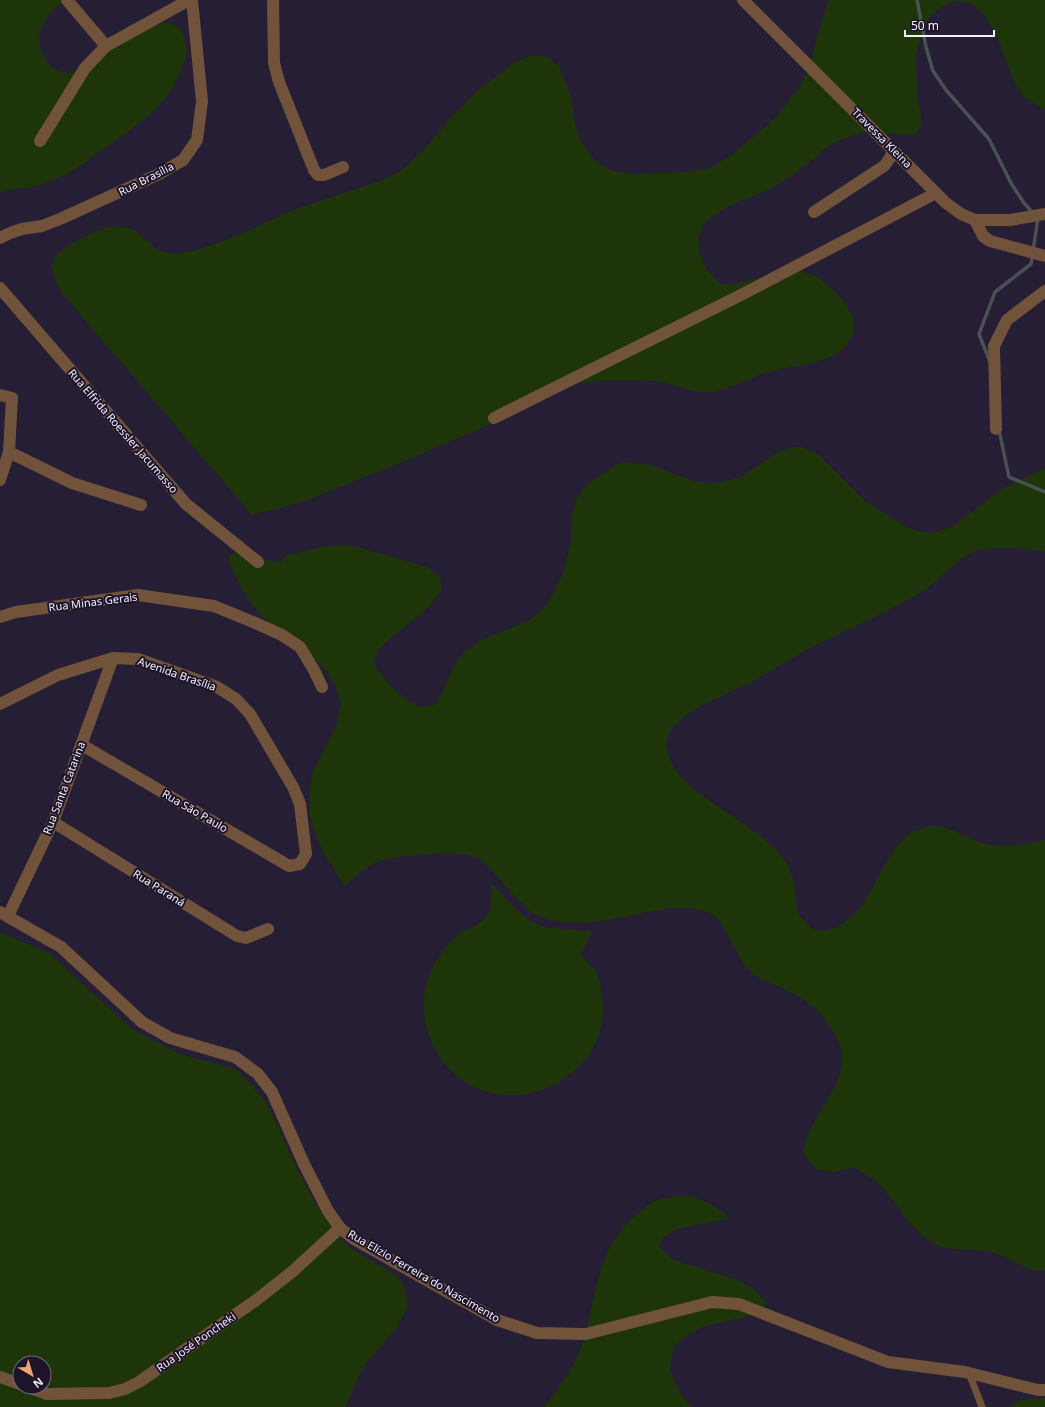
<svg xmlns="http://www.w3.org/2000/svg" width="1045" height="1407" font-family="'Noto Sans',sans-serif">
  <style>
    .green { fill: #1e3509; fill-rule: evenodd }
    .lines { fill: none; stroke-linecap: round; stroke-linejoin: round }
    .stream { stroke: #4a5155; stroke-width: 3.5 }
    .lane { stroke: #71533b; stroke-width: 7 }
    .street { stroke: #71533b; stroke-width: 12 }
    .labels { text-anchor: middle; stroke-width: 4; stroke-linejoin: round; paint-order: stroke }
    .street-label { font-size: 11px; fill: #f5f1fd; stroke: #1d142a }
  </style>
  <rect width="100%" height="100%" fill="#261e34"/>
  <g class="green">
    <path d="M0 0H65C54 7 45 18 41 30 35 47 48 74 68 73 97 72 125 30 157 24 160 23 165 22 168 23 183 27 186 36 187 50 187 56 184 62 182 67 170 107 131 129 99 152 89 159 78 168 67 174 59 178 50 182 41 184 28 189 13 188 0 192Z"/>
    <path d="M828 0H1045V110L1024 97 1014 82 996 34 985 16 971 3 952 1 932 14 922 31 916 56 917 93 922 124 916 134 908 135 875 132 861 133 839 140 825 149 793 175 768 190 729 206 706 221 698 237 700 254 707 270 720 283 734 285 779 272 801 271 818 277 842 298 854 320 853 334 845 347 835 355 814 363 785 368 761 374 736 385 713 392H697L659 381 607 380 581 383 570 387 512 415 398 464 302 502 252 515 73 306 60 290 51 266 57 254 74 242 92 233 112 226 133 229 159 251 175 254 194 251 227 240 296 209 383 180 400 171 421 153 450 119 477 91 515 62 530 56H546L559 66 570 93 576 127 580 140 595 161 613 171 635 174 685 172 710 168 732 155 775 118 799 88 808 70Z"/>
    <path d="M792 447H803L819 455 865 501 903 525 917 531 932 533 952 527 1004 488 1045 468V551L1014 548 980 549 962 558 928 588 893 608 808 649 750 683 704 704 686 715 671 728 666 745 671 763 683 779 694 790 761 836 775 849 787 863 794 881 797 912 812 929C817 930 823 931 827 930 873 920 876 858 910 833 913 831 917 830 921 829 924 828 927 827 930 826 948 824 971 842 991 845 1008 848 1028 843 1045 840V1270C1028 1273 1015 1261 1000 1255 980 1246 954 1253 937 1245 909 1231 897 1200 874 1180 868 1175 860 1171 853 1167L834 1172 815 1169 803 1154C804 1149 805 1142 807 1137 817 1110 851 1077 840 1046 831 1022 813 1003 790 992 778 986 766 982 755 975 734 962 730 922 709 913 698 907 679 908 667 909 625 914 582 932 541 917 520 909 502 878 484 863 481 861 478 858 475 857 459 849 397 855 380 861 367 866 355 876 345 886L326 857 316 836 310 815 309 795 313 771 336 726 341 704 335 684 325 669 299 644 270 624 256 610 244 592 230 565 229 555 238 552 267 561 281 562 285 556 325 546 346 545 362 548 427 567 440 577 442 591 424 612 394 635 379 649 374 661 377 669 393 688 409 701 422 707 435 705 440 698 453 667 464 652 485 638 514 627 533 618 547 605 563 574 571 542 572 515 576 499 589 483 621 462 651 465 693 481 713 484 739 478 777 453Z"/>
    <path d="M492 883C505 897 518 914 535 923 549 930 577 930 593 931L581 954C585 960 593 966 596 972 601 982 602 994 603 1005 606 1083 505 1125 450 1070 435 1054 425 1033 424 1010 422 982 437 951 460 934 470 928 486 922 490 910 492 902 491 891 492 883Z"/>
    <path d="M0 932 49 953 132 1029 180 1054 235 1069 251 1084 265 1101 278 1126 295 1165 315 1203 342 1240 351 1249 393 1273 405 1287 408 1307 397 1327 364 1366 355 1384 346 1407H0ZM20 1363H44V1387H20Z"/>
    <path d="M683 1195C701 1197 716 1206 730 1218L677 1229 662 1239 659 1246 671 1259 737 1280 754 1289 765 1301V1307L753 1315 705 1326 687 1335 673 1348 670 1369 677 1387 691 1407H544C560 1386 576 1367 583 1342 597 1294 597 1243 641 1211 645 1208 649 1204 653 1202 662 1198 674 1197 683 1195Z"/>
    <path d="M1045 1398V1407H1009L1020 1400Z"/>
  </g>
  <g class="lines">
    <g class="stream">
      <path d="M917 0 926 47 933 71 946 90 989 139 1011 183 1024 203 1034 214"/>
      <path d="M990 362 979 334 995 292 1031 264 1038 218"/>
      <path d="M999 430 1009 477 1045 492"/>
    </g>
    <path class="lane" d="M969 1373 982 1407"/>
    <g class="street">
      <path d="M67 0 106 46"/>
      <path d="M273 0 274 63 279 82 314 170 318 175H324L343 167"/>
      <path d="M743 0 946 203 961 214 975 220H1010L1045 214"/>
      <path d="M40 141 85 68 106 46 189 0"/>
      <path d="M814 212 884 166 890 158 893 150"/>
      <path d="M975 220 983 236 990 241 1045 256"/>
      <path d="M0 238 10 233 22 229 42 226 60 219 159 174 183 160 197 140 202 101 192 0"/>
      <path d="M0 288 186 504 258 562"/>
      <path d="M0 395 12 398 9 452 0 480"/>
      <path d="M494 418 739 296 936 193"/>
      <path d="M996 429 994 346 1007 320 1045 291"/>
      <path d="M9 452 72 483 141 505"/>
      <path d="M0 617 16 612 138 595 214 606 253 622 282 635 300 647 314 670 322 687"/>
      <path d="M0 704 58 675 113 658 138 659 217 687 236 699 250 714 293 787 300 804 306 854 300 864 289 866 82 745"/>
      <path d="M53 822 237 936 246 938 268 929"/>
      <path d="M0 912 61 947 142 1022 170 1038 235 1057 258 1074 272 1092 304 1164 328 1211 340 1228 354 1239 497 1320 537 1333 586 1334 712 1302 739 1304 888 1362 965 1372 1038 1390H1045"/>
      <path d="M8 916 53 822 113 658"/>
      <path d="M0 1377 20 1384"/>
      <path d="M28 1387 47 1394 109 1393 125 1389 139 1382 255 1301 293 1271 340 1228"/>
    </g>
  </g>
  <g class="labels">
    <g class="street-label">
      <text transform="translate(882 138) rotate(45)" y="4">Travessa Kleina</text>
      <text transform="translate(146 179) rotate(-27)" y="4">Rua Brasília</text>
      <text transform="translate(123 431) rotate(49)" y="4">Rua Elfrida Roessler Jacumasso</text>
      <text transform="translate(93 602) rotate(-7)" y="4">Rua Minas Gerais</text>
      <text transform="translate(177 674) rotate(19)" y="4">Avenida Brasília</text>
      <text transform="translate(64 788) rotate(-69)" y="4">Rua Santa Catarina</text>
      <text transform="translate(195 811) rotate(30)" y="4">Rua São Paulo</text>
      <text transform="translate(159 888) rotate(32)" y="4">Rua Paraná</text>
      <text transform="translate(424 1276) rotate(30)" y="4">Rua Elízio Ferreira do Nascimento</text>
      <text transform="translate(196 1342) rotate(-35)" y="4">Rua José Poncheki</text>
    </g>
  </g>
  <g transform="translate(32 1375) rotate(142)"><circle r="19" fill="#1d142a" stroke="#736c7e"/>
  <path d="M0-3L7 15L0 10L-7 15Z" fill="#f0a378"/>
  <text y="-6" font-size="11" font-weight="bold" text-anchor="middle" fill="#f5f1fd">N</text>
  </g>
  <path d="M905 30v6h89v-6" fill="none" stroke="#f5f1fd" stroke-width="2"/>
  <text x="911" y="30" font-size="12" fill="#f5f1fd" stroke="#1d142a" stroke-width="3" paint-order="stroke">50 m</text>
</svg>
